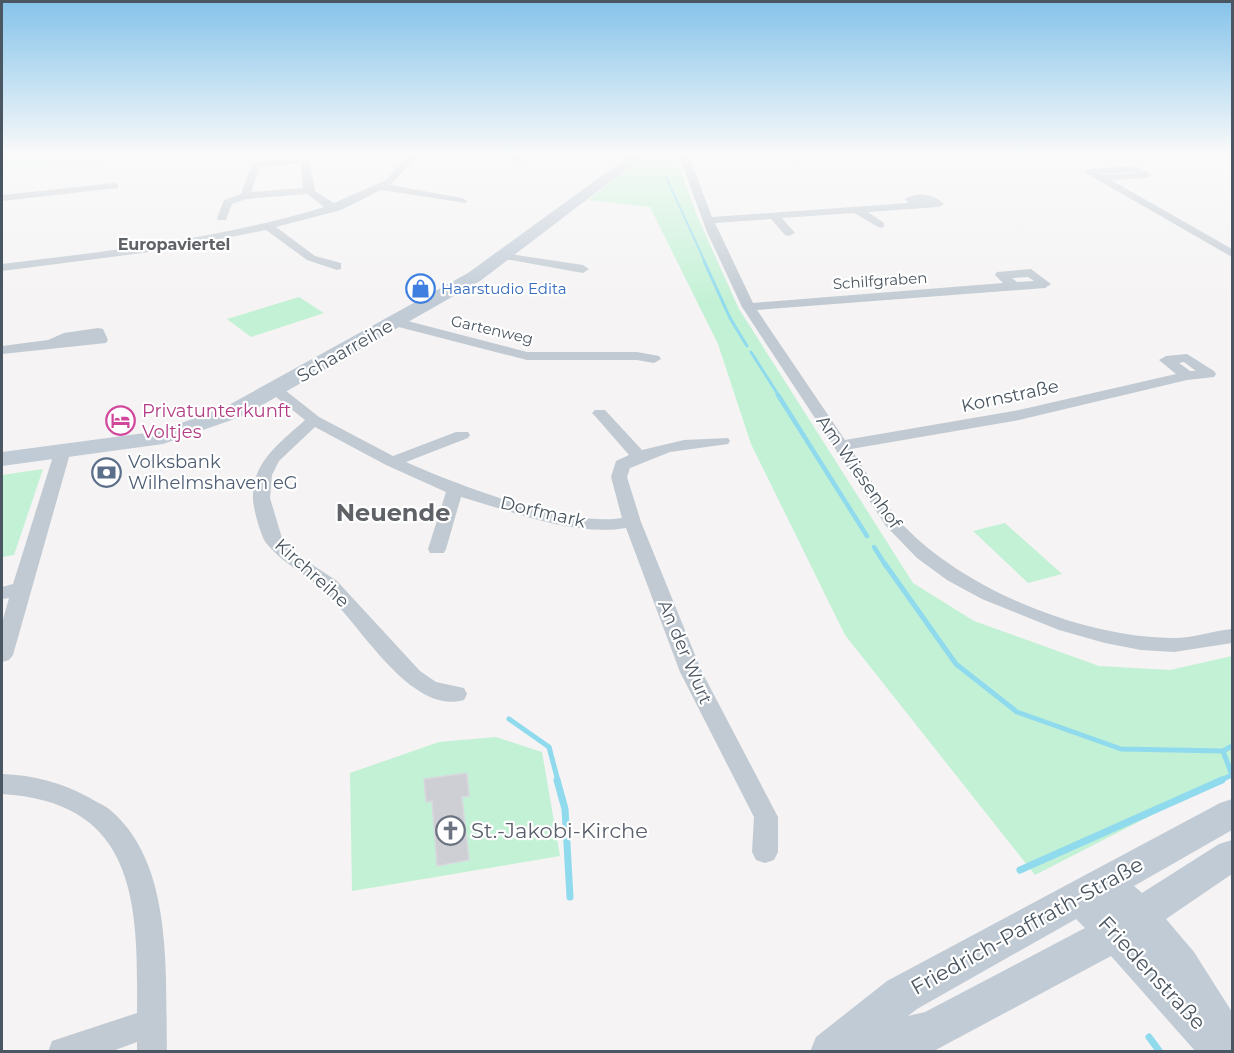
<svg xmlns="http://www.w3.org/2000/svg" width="1234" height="1053" font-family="Montserrat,sans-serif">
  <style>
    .green { fill: #c3f1d5 }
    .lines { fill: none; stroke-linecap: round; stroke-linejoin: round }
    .stream-far4 { stroke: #90daee; stroke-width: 2 }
    .stream-far3 { stroke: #90daee; stroke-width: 3 }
    .stream-far2 { stroke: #90daee; stroke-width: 4.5 }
    .stream-far1 { stroke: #90daee; stroke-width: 5 }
    .stream { stroke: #90daee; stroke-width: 7 }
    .building { fill: #cdcfd5; stroke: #d7d9de; stroke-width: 1.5 }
    .street { fill: #c1cad2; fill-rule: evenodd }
    .secondary { fill: #c1cbd6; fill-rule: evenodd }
    .labels { text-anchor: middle; stroke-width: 4.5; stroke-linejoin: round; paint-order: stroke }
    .far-street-label { font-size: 15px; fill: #4a5661; stroke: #fff }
    .far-shop-label { font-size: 15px; fill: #366cbe; stroke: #fff; text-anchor: start }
    .far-neighbourhood-label { font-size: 16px; font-weight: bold; fill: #5f6368; stroke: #fff }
    .street-label { font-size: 18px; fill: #4a5661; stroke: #fff }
    .hotel-label { font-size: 18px; fill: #b23c85; stroke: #fff; text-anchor: start }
    .service-label { font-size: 18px; fill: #4e5e75; stroke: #fff; text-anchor: start }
    .near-worship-label { font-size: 21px; fill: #5b616d; stroke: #fff; text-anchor: start }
    .near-street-label { font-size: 21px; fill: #4a5661; stroke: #fff }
    .district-label { font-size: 24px; font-weight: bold; fill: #5f6368; stroke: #fff }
  </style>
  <rect width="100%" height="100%" fill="#f5f3f3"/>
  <g class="green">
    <path d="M2 156H181L2 167Z"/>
    <path d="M644 156H676L697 216 739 309 913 583 974 621 1099 666 1170 670 1232 656V774L1035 875 845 635 751 444 718 344 650 207 588 200Z"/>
    <path d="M299 297 324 313 251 337 227 319Z"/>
    <path d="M43 469 14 555 2 557V475Z"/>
    <path d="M1005 523 1062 574 1028 583 973 531Z"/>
    <path d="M496 737 542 752 560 856 352 891 350 773 439 742Z"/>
  </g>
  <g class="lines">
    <g class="stream-far4">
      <path d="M796 160 798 156"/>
      <path d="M666 177 705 262"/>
    </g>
    <g class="stream-far3">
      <path d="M704 261 730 318 747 346"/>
      <path d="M751 352 779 396"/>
    </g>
    <g class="stream-far2">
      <path d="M778 395 867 536"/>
      <path d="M874 547 886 566"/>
    </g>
    <g class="stream-far1">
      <path d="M885 564 956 664 1017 712 1121 749 1223 751 1232 746"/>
      <path d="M509 719 549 747 558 781"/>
      <path d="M1219 781 1232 775 1223 751"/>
    </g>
    <g class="stream">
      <path d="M557 780 565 809 570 897"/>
      <path d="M1020 870 1222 780"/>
      <path d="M1149 1037 1160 1052"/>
    </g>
  </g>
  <path class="building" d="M467 773 469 796 462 797 469 860 437 866 432 801 426 802 424 779Z"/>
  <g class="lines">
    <g class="street">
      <path d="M2 156H10L3 161Z"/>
      <path d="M408 156H418L390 185 462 198 467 201 466 203 381 190 341 210 276 227 315 256 341 263V269L337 270 307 260 266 230 158 251 2 271V264C110 251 220 239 324 207L307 194 246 199 232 204 226 220H218L217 218 224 200 241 194 253 162 309 158 315 191 334 203 386 180ZM301 163 303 188 251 192 260 167Z"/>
      <path d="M508 156H521L525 159 520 162Z"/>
      <path d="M679 156H689L712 217 908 203 905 199C917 191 935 194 944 204L939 207 868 212 884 223V227L880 228 854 213 782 218 795 233 789 236 785 235 771 219 715 223 753 303 1003 283 995 275 997 272 1031 269 1051 284 1045 288 757 310 845 440 1019 410 1176 374 1159 360 1166 356 1187 354 1214 371 1216 374 1214 377 1187 380 1019 420 851 449C867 473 886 507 905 527 967 591 1085 638 1174 638 1193 638 1212 631 1232 629V643L1174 652 1141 650 1105 643 1059 630 982 599 947 580 917 558 886 526 742 307 707 232ZM1028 277 1034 281 1017 282 1012 278ZM1184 362 1196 371H1190L1179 363Z"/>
      <path d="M1136 166 1152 175 1147 178 1111 180 1232 249V257L1084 172 1089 169ZM1136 173 1101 175 1100 174 1134 172Z"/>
      <path d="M114 183 118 184V188L2 201V195Z"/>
      <path d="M503 253 583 265 589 269 583 273 499 258 497 256Z"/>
      <path d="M396 318 527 352H637L659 356 661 359 654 363 637 360H527L391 325 389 322Z"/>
      <path d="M98 328 103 329 108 340 106 343 2 354V346L48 340 64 333Z"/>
      <path d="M276 386 281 387 319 417 393 456 456 432H468L470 435 468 438 406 462C458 485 566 527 622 518L611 477 616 461 629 455 595 416 592 413 595 410H605L642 450 684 440 728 438 730 441 728 444 670 452 630 468 627 477 641 522 702 672 778 817V852L774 860 765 863 756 860 752 852 754 817 680 672 626 528C575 537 511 511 461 497L446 549 444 553H430L428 549 446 492 386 465 315 427 279 461 272 475 270 498 282 538 305 560 337 581 420 671 436 682 464 688 467 694 464 700C410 716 358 621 323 590 305 573 283 564 267 544 261 538 252 505 253 496 253 461 281 442 305 420L271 393 269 390Z"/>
      <path d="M63 445 71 450 13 655 9 660 2 662V623L9 598 2 599V587L13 584 55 450Z"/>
      <path d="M2 774C33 775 63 783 90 798 96 802 104 805 109 809 175 863 165 976 167 1052H137V1042L110 1052H48L52 1041 137 1013C138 905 138 802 2 794Z"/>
    </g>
    <g class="secondary">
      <path d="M629 156H644L480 281 243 416 163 444 2 466V452L160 431 227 406 468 273Z"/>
      <path d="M1232 799V830L1134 886 1142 893 1219 844 1232 840V874L1166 919 1194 952 1232 1012V1052H1196L1111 956 932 1052H810L816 1037 887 981 1220 803ZM1076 919 1085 928 925 1012 908 1016 917 1009Z"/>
    </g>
  </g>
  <linearGradient id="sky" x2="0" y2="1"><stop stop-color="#85c3ea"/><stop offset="0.51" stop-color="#fafafa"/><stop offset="1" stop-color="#fafafa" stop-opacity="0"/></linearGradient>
  <rect width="1234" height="303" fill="url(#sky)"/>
  <defs>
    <symbol id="shop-ring" viewBox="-11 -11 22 22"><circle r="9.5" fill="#fff" stroke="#3f7fe0" stroke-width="1.5"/><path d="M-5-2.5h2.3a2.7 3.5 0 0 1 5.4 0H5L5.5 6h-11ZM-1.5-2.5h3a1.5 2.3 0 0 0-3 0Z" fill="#3f7fe0"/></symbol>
    <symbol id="hotel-ring" viewBox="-11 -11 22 22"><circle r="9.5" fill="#fff" stroke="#d1479c" stroke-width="1.5"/><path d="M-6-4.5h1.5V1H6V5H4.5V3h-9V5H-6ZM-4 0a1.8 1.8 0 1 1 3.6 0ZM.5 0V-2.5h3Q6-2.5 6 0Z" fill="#d1479c"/></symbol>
    <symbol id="bank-ring" viewBox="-11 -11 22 22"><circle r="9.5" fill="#fff" stroke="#5c6f8a" stroke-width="1.5"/><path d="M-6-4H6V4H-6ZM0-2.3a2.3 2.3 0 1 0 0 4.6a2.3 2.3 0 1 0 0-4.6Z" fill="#5c6f8a"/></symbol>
    <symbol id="church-ring" viewBox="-11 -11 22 22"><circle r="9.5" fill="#fff" stroke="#6b7280" stroke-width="1.5"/><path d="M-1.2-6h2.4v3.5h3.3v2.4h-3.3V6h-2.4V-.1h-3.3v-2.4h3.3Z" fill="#6b7280"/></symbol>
  </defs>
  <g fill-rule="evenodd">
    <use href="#shop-ring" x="404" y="272" width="33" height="33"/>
    <use href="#hotel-ring" x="104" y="404" width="33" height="33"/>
    <use href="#bank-ring" x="90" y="456" width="33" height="33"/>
    <use href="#church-ring" x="434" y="814" width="33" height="33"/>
  </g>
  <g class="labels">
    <g class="far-street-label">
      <text transform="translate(880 281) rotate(-4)" y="5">Schilfgraben</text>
      <text transform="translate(492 330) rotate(13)" y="5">Gartenweg</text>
    </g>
    <g class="far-shop-label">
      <text x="441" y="294">Haarstudio Edita</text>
    </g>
    <g class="far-neighbourhood-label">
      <text x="174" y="250">Europaviertel</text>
    </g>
    <g class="street-label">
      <text transform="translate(345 351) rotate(-30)" y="6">Schaarreihe</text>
      <text transform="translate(1010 396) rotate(-12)" y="6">Kornstraße</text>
      <text transform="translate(859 472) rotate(55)" y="6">Am Wiesenhof</text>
      <text transform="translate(543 512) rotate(13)" y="6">Dorfmark</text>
      <text transform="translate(312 573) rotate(42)" y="6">Kirchreihe</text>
      <text transform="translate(685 652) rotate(67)" y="6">An der Wurt</text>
    </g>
    <g class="hotel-label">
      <text x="142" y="417">Privatunterkunft<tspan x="142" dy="21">Voltjes</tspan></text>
    </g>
    <g class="service-label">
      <text x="128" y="468">Volksbank<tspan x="128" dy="21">Wilhelmshaven eG</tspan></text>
    </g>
    <g class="near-worship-label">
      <text x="471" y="838">St.-Jakobi-Kirche</text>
    </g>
    <g class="near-street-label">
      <text transform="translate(1027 926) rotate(-29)" y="7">Friedrich-Paffrath-Straße</text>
      <text transform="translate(1152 973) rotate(47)" y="7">Friedenstraße</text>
    </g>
    <g class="district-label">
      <text x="393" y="521">Neuende</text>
    </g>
  </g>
  <rect width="1234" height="1053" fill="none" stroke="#4a5661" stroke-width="6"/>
</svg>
